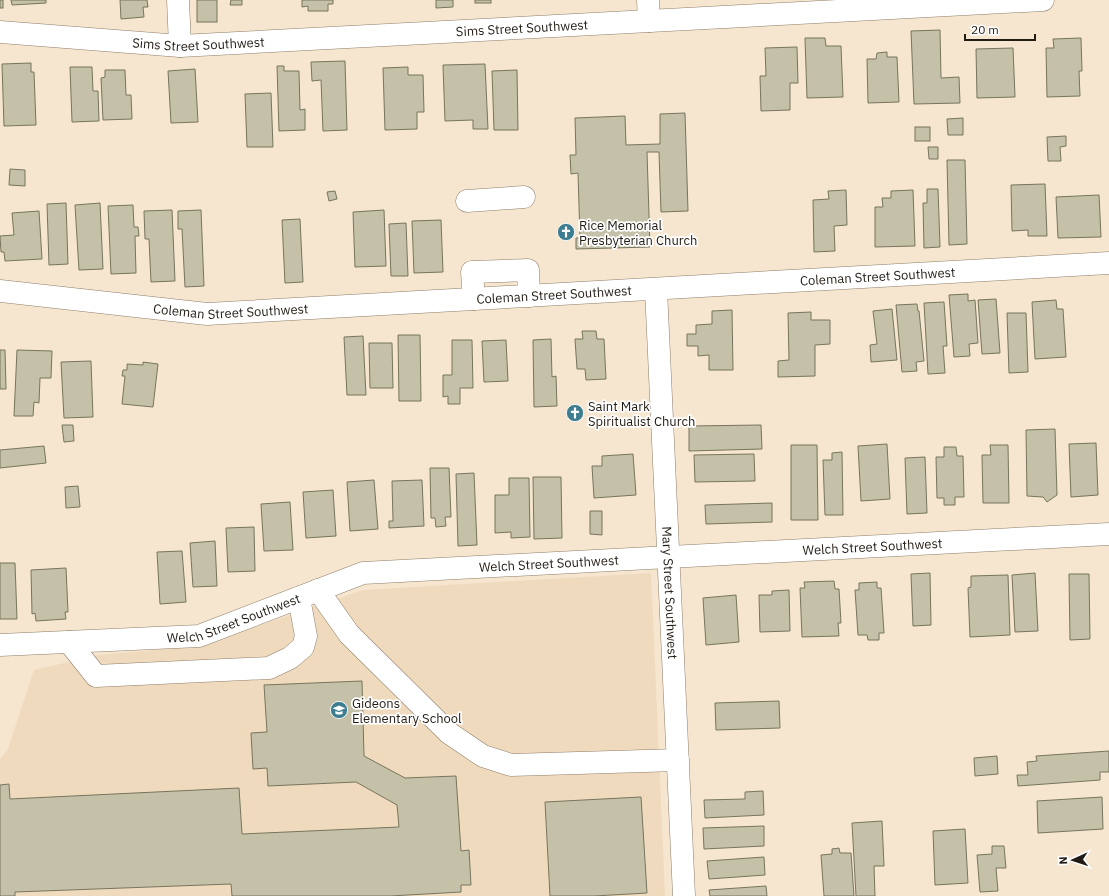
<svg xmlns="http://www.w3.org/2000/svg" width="1109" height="896" font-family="'IBM Plex Sans',sans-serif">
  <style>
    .built { fill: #f0dabd }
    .building { fill: #c4c1a8; stroke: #77755d }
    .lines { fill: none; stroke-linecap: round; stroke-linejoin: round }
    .minor-casing { stroke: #8e7e6a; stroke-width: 23 }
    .minor { stroke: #fff; stroke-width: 22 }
    .labels { text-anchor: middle; stroke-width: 3.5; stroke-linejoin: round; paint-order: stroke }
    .street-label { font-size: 13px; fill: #221b13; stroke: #fff }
    .poi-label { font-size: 13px; fill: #221b13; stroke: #fff; text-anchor: start }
  </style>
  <rect width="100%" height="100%" fill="#f6e5cf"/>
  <path class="built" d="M651 573 665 896H0V759L8 749 34 670 99 655 200 646 363 590Z"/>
  <g class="building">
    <rect x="0" y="0" width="3" height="8"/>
    <path d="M11 0H46V3L12 5Z"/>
    <path d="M120 0H147L148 7H143L144 17 121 19Z"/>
    <rect x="197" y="0" width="20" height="22"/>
    <path d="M231 0H242V5H230Z"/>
    <path d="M302 0H333V4H328V11H308V6L302 7Z"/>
    <path d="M436 0H453V7L436 8Z"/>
    <rect x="475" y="0" width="16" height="3"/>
    <path d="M940 30 941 78 959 77 960 103 914 104 911 31Z"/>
    <path d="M805 38H825L826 46H841L843 97 807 98Z"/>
    <path d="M1081 38 1082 71H1079L1080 96 1047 97 1046 48H1054L1053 39Z"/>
    <path d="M797 47 798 83H790V110L761 111 760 76H766L765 48Z"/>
    <path d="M1013 48 1015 97 977 98 976 49Z"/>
    <path d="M887 52V57H897L899 102 868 103 867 59H876L877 53Z"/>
    <path d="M345 61 347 130 323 131 321 80 312 81 311 62Z"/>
    <path d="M31 63V72H34L36 125 4 126 2 64Z"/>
    <path d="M485 64 488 129H473V120L445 121 443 65Z"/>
    <path d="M277 66H284V71H299L300 110 305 109V130L279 131Z"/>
    <path d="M70 67H92L93 91H98L99 121 72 122Z"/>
    <path d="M408 67V75H423L424 112H417V129L385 130 383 68Z"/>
    <path d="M195 69 198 122 171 123 168 71Z"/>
    <path d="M105 70H125L126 95H131L132 119 103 120 101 78 105 77Z"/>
    <path d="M517 70 518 130H494L492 71Z"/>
    <path d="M271 93 273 147H247L245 94Z"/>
    <path d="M685 113 688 211 661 212 659 152H647L650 247 576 249V238H580L578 173 571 174 570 155H576L575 118 625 116 626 145 660 144V114Z"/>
    <path d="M963 118V135H948L947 119Z"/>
    <rect x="915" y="127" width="15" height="14"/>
    <path d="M1066 136V146L1060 147 1061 161H1048L1047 137Z"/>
    <path d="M928 147H938V159H929Z"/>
    <path d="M947 160H965L967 244 949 245Z"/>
    <path d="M10 169 25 170V186L9 185Z"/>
    <path d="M1045 184 1047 236H1028V230L1012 231 1011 185Z"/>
    <path d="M927 189H938L940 247 924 248 923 203H927Z"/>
    <path d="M846 190 847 225 834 226 835 251 814 252 813 200 829 199 828 191Z"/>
    <path d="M913 190 915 246 875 247V207H883L882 198H891V191Z"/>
    <path d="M335 191 337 199 329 201 327 192Z"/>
    <path d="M1099 195 1101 237 1058 238 1056 197Z"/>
    <path d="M66 203 68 264 49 265 47 204Z"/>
    <path d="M100 203 103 269 79 270 75 205Z"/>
    <path d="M133 205 134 227H138L139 236H135L136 273 111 274 108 206Z"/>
    <path d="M172 210 175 281 151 282 149 239H145L144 211Z"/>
    <path d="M201 210 204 286 185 287 182 229H178V211Z"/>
    <path d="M384 210 386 266 355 267 353 212Z"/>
    <path d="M39 211 42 259 5 261 4 252H1L0 236 14 235 12 213Z"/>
    <path d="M300 219 303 282 285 283 282 220Z"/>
    <path d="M441 220 443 272 414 273 412 221Z"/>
    <path d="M406 223 408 276H391L389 224Z"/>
    <path d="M968 294V301L975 300 978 343 969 344 970 356 954 357 949 295Z"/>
    <path d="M996 299 1000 353 982 354 978 300Z"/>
    <path d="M1056 300 1057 309H1063L1066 357 1035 359 1032 302Z"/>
    <path d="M944 302 947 346H943L945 373 928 374 924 303Z"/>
    <path d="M917 304 918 311H919L924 361 916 362 917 371 902 372 896 305Z"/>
    <path d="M892 309 897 360 871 362 870 345 877 344 873 311Z"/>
    <path d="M732 310 733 370H709V355L698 356V346H687V334H696V325L712 324V311Z"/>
    <path d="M811 312V320H830V344L815 345V376L778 377V361L789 360 788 313Z"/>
    <path d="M1007 313H1026L1028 372 1009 373Z"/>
    <path d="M582 331H596L597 339H604L606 379 586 380 585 369H577L575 339H583Z"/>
    <path d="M398 335H420L421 401H399Z"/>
    <path d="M363 336 366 395H347L344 337Z"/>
    <path d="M551 339 552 377 556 376 557 406 534 407 533 340Z"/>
    <path d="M452 340H472L473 388H460V404H448V396L443 397V375H452Z"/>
    <path d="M506 340 508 381 484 382 482 341Z"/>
    <path d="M369 343H392L393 388H370Z"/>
    <path d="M0 350H5L6 389H0Z"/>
    <path d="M17 350 52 351 51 378H40L39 403 34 402 33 416H14Z"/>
    <path d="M91 361 93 417 64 418 61 362Z"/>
    <path d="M143 362 158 364 153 407 122 404 125 376H122L123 370H127V364L143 365Z"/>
    <path d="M62 425H73L74 441 64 442Z"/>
    <path d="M761 425 762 449 689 451V426Z"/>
    <path d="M1055 429 1057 495 1047 502 1043 497 1027 496 1026 430Z"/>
    <path d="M1096 443 1098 495 1071 497 1069 444Z"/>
    <path d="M887 444 890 499 861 501 858 446Z"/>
    <path d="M791 445H817L818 520H791Z"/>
    <path d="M990 445H1008L1009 503H983L982 455H991Z"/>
    <path d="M44 446 46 463 0 468V450Z"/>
    <path d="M944 447H956L957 456H963L964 497H955V505H944V498H937L936 457H944Z"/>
    <path d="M842 452 843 515H825L823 460H832V453Z"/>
    <path d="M633 454 636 495 594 498 592 466H602V456Z"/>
    <path d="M754 454 755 481 695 482 694 455Z"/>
    <path d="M925 457 927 513 907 514 905 458Z"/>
    <path d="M430 468H449L451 517H445L446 526 436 527 435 518H431Z"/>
    <path d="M474 473 477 545 458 546 456 474Z"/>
    <path d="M533 477H561L562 538 534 539Z"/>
    <path d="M509 478H529L530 537 511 538V532L495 533V495H509Z"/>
    <path d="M374 480 378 529 350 531 347 482Z"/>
    <path d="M422 480 424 526 389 528V521H393L392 481Z"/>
    <path d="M78 486 80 507 66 508 65 487Z"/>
    <path d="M333 490 336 536 306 538 303 492Z"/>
    <path d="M290 502 293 550 264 551 261 504Z"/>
    <path d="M772 503V522L706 524 705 505Z"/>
    <path d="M590 511H602V535L590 534Z"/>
    <path d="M254 527 255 571 228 572 226 528Z"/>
    <path d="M215 541 217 586 193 587 190 543Z"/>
    <path d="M182 551 186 602 160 604 157 552Z"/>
    <path d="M0 563H15L17 619H0Z"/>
    <path d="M66 568 68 612H65L66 619 36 621 35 613 32 614 31 570Z"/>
    <path d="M930 573 931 625 913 626 911 574Z"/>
    <path d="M1035 573 1038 631 1015 632 1012 575Z"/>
    <path d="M1069 574H1089L1090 639 1070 640Z"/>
    <path d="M1008 575 1010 635 970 637 968 588 971 587V576Z"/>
    <path d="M834 581 835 589H839L841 623H838L839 636 802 637 800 588H805L804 582Z"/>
    <path d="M877 582V588H881L884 633H879V640H868L867 635H858L855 590H859V583Z"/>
    <path d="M789 590 790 631 760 632 759 595H772V591Z"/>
    <path d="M736 595 739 642 706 645 703 598Z"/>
    <path d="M362 681 364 756 405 778 456 776 461 851 469 850 471 885H461V892L390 896H232L231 884 15 892V896H0V785L9 784 10 799 239 788 242 834 399 827 397 805 356 782 268 786 267 768 253 769 251 733 267 732 264 685Z"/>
    <path d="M779 701 780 728 716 730 715 703Z"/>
    <path d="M1109 751V772H1100V780L1018 786 1017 775H1028L1027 762 1037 761 1036 756Z"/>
    <path d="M997 756 998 774 975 776 974 758Z"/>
    <path d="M763 791 764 815 705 818 704 800 745 799V792Z"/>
    <path d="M641 797 647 893 594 896H550L545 802Z"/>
    <path d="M1102 797 1103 829 1038 833 1037 801Z"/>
    <path d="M882 821 884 866H874L875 896H856L852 823Z"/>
    <path d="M764 826V846L704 849 703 828Z"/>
    <path d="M965 829 968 883 935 885 933 831Z"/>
    <path d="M992 846H1004L1006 868H996L998 891 980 892 977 855 992 854Z"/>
    <path d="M839 848 840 853H851L854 896H824L821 855 832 854V849Z"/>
    <path d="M764 857 765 875 709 879 707 861Z"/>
    <path d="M766 886 767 896H710L709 890Z"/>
  </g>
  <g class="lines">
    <defs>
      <g id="minor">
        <path d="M178 0 180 46"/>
        <path d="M648 0 649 21"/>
        <path id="s1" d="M0 32 180 46 1043 0"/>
        <path d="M467 201 524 197"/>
        <path id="s2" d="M656 289 684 896"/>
        <path id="s3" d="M0 291 207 314 1109 263"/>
        <path d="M474 299 472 272 528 270 529 296"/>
        <path d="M318 590 349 634 449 733 483 756 511 765 678 760"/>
        <path d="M69 642 96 676 269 668 290 658 303 647 306 636 299 598"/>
        <path id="s4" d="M0 645 199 636 363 573 1109 534"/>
      </g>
    </defs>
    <use href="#minor" class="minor-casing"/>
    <use href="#minor" class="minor"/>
  </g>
  <defs>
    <symbol id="church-disc" viewBox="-11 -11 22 22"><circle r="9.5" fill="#3d7d90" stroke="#fff"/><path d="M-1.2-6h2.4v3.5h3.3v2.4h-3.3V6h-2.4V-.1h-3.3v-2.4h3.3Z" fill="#fff"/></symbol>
    <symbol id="school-disc" viewBox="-11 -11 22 22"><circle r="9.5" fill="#3d7d90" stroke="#fff"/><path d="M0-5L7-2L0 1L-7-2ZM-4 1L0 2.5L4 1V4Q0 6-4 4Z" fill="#fff"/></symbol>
  </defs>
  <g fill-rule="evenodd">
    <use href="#church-disc" x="556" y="222" width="20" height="20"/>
    <use href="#church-disc" x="565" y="403" width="20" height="20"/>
    <use href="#school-disc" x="329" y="700" width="20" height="20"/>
  </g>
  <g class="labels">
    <g class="street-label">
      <text dy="5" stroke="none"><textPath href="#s1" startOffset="523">Sims Street Southwest</textPath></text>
      <text dy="5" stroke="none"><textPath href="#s1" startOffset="199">Sims Street Southwest</textPath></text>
      <text dy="5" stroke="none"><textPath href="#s3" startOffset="880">Coleman Street Southwest</textPath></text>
      <text dy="5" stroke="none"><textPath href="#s3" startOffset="556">Coleman Street Southwest</textPath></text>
      <text dy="5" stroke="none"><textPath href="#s3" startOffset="232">Coleman Street Southwest</textPath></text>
      <text dy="5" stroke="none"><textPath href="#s4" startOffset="885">Welch Street Southwest</textPath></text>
      <text dy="5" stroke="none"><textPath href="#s4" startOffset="561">Welch Street Southwest</textPath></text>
      <text dy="5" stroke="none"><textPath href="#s2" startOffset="304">Mary Street Southwest</textPath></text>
      <text dy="5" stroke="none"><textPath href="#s4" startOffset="237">Welch Street Southwest</textPath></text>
    </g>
    <g class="poi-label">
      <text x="579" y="230">Rice Memorial<tspan x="579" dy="15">Presbyterian Church</tspan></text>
      <text x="588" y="411">Saint Mark<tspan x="588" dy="15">Spiritualist Church</tspan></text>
      <text x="352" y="708">Gideons<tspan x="352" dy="15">Elementary School</tspan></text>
    </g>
  </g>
  <g transform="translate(1073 860) rotate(267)" stroke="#ffffff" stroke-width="3" paint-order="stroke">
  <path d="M0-3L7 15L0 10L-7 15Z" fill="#221b13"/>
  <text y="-6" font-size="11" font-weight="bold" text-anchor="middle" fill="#221b13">N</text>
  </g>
  <path d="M965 34v6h70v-6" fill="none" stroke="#221b13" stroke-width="2"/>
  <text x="971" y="34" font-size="12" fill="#221b13" stroke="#ffffff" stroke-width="3" paint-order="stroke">20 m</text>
</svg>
